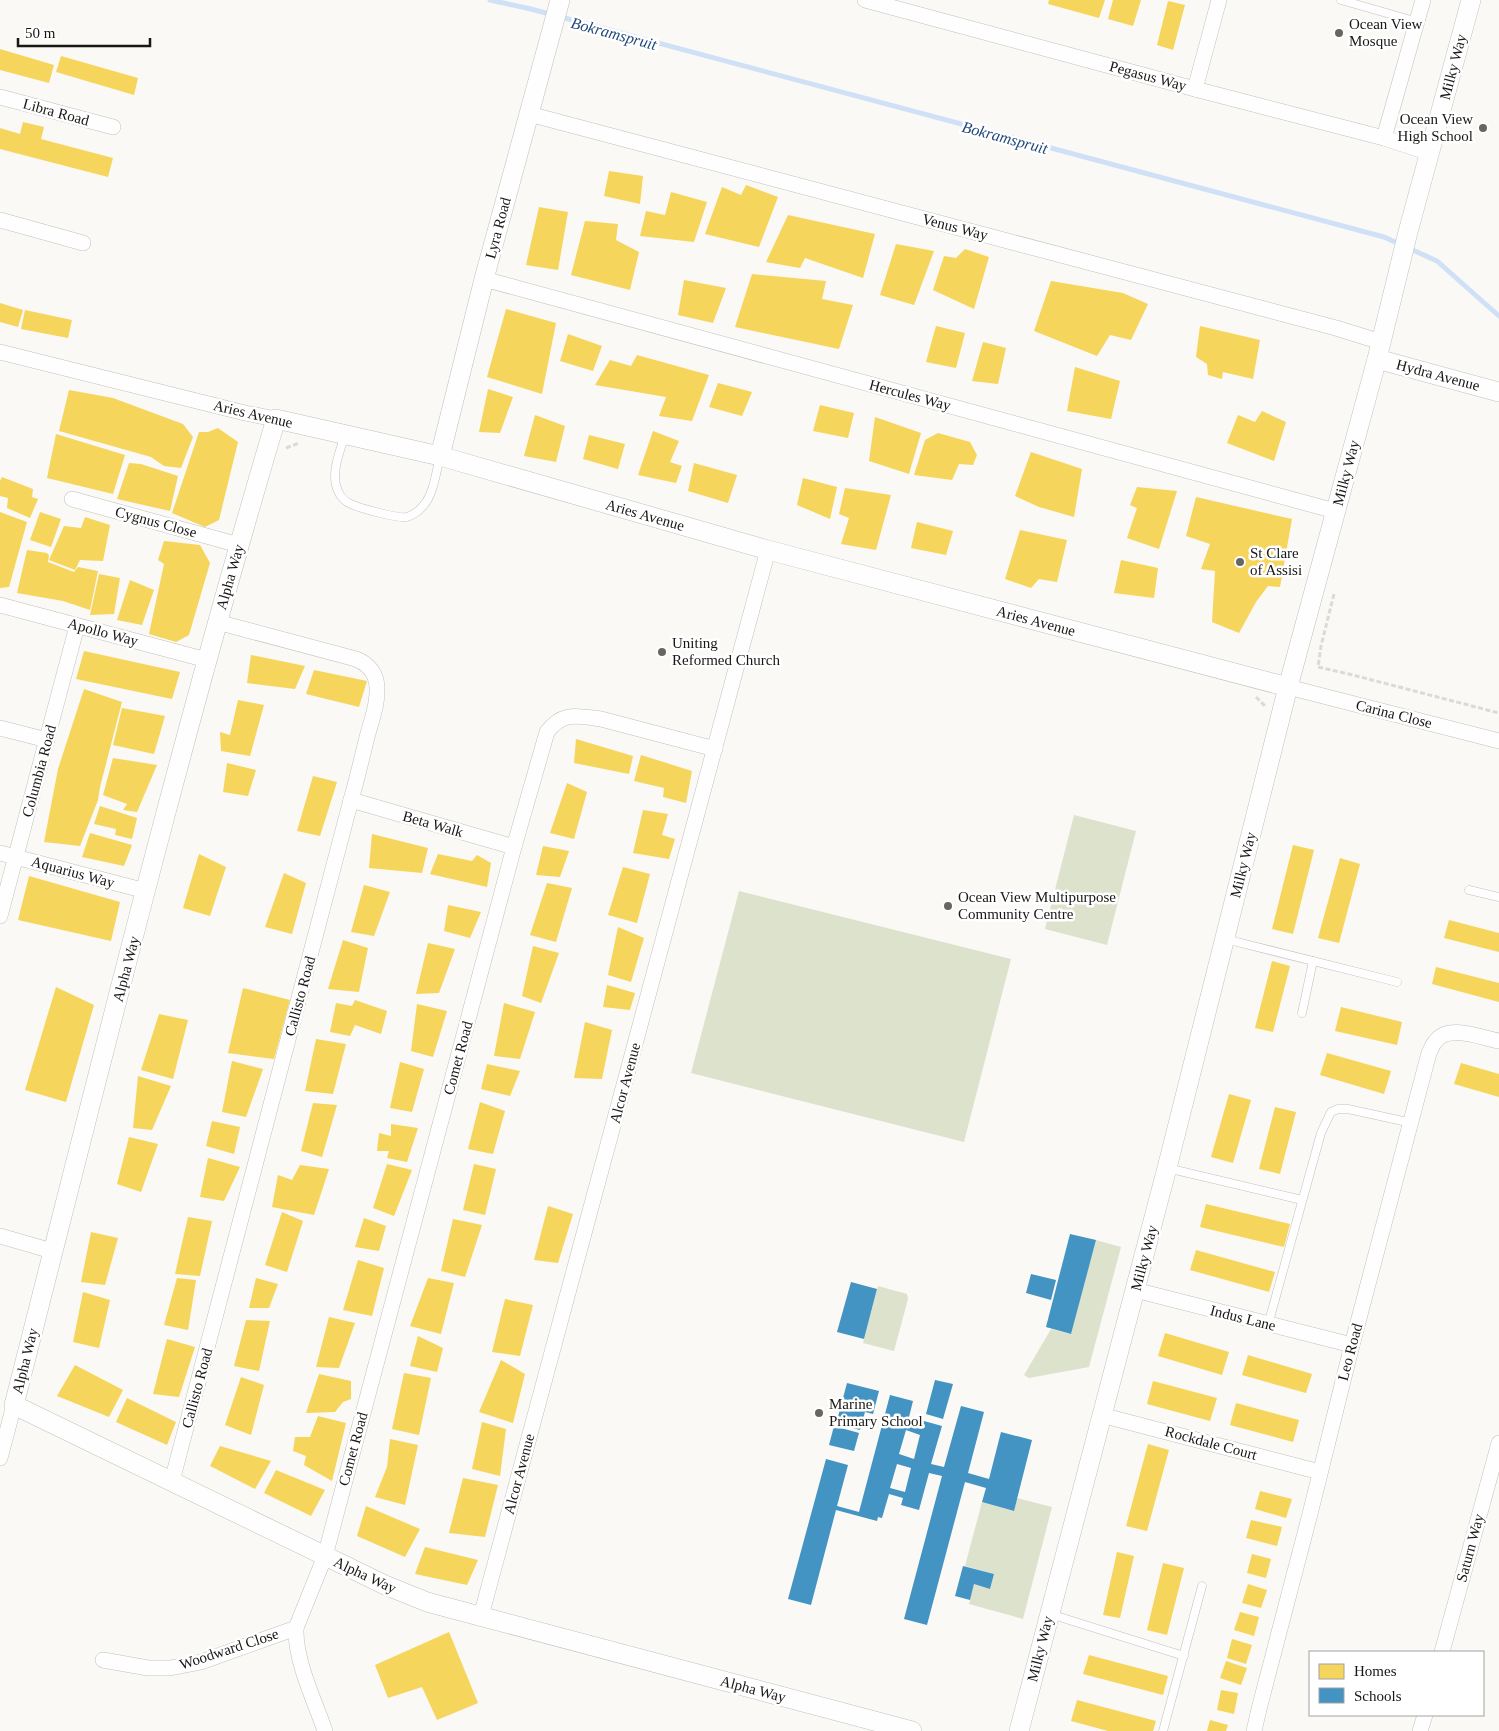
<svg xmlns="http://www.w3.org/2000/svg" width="1499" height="1731" font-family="Georgia,serif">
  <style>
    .green { fill: #dde2cd }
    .homes { fill: #f6d55c }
    .schools { fill: #4393c3; fill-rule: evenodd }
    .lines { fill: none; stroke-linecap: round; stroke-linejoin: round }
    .stream { stroke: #d0e1f7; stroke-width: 5 }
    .service-casing { stroke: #c1c0bd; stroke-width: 9 }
    .minor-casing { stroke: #c1c0bd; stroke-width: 16 }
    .tertiary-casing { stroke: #c1c0bd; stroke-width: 20 }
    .path { stroke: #dadad9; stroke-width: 3; stroke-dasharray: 5 2.5; stroke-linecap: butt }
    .service { stroke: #fefefe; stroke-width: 8 }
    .minor { stroke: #fefefe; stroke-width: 15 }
    .tertiary { stroke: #fefefe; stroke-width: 19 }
    .poi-dot { fill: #676663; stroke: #fff; stroke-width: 2 }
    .labels { text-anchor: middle; stroke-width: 5; stroke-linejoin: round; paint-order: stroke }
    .poi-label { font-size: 15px; fill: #181715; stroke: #fff; text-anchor: start }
    .street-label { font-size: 15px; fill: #181715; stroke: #fff }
    .water-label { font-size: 16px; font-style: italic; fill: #21487b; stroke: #fff }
  </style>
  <rect width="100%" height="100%" fill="#faf9f5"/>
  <g class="green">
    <path d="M1074 815 1136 831 1107 945 1045 929Z"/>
    <path d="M739 891 1011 959 964 1142 691 1073Z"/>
    <path d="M1096 1240 1121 1247 1089 1367 1029 1378 1024 1375 1051 1329 1070 1334Z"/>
    <path d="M878 1286 907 1294 908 1299 894 1351 863 1343Z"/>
    <path d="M1017 1498 1052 1507 1023 1619 969 1604 974 1584 990 1589 994 1574 965 1566 982 1502 1013 1511Z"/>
  </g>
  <g class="homes">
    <path d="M1049 0H1105L1099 18 1048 4Z"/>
    <path d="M1113 0H1141L1133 26 1108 19Z"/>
    <path d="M1168 1 1185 5 1173 50 1157 45Z"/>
    <path d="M0 49 54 65 49 83 0 70Z"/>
    <path d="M61 56 138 78 134 95 56 72Z"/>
    <path d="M23 122 44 127 41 139 113 158 108 177 0 149V128L20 134Z"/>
    <path d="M609 171 643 176 640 204 604 196Z"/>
    <path d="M746 185 778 197 759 247 705 234 722 187 741 195Z"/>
    <path d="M671 192 707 202 694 242 640 236 646 211 665 215Z"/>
    <path d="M539 207 568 212 558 270 526 265Z"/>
    <path d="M788 215 875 234 863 278 805 258 800 268 766 262Z"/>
    <path d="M585 221 618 224 616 240 639 252 630 290 571 275Z"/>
    <path d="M896 244 934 251 914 305 880 295Z"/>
    <path d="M965 249 989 257 974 309 933 290 944 256 956 258Z"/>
    <path d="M752 274 826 281 822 299 853 305 839 349 735 327Z"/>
    <path d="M684 280 726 288 713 323 678 315Z"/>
    <path d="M1051 281 1123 293 1148 304 1131 340 1110 335 1097 356 1034 331Z"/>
    <path d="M0 303 23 310 18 327 0 322Z"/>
    <path d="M506 309 556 323 542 394 487 377Z"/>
    <path d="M25 310 72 320 68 338 21 329Z"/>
    <path d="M936 326 965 333 956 368 926 362Z"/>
    <path d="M1200 326 1260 340 1253 379 1223 372 1222 379 1208 375 1207 364 1196 357Z"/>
    <path d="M568 334 602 346 593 371 560 361Z"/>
    <path d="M983 342 1006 348 998 384 972 381Z"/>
    <path d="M637 355 709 375 692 421 659 416 666 397 595 385 610 360 631 366Z"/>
    <path d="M1075 367 1120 381 1111 419 1067 411Z"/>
    <path d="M718 383 752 392 742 416 709 407Z"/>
    <path d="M488 389 513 397 500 433 479 432Z"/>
    <path d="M69 390 113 398 183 424 193 437 181 468 164 466 151 457 59 431Z"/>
    <path d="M820 405 854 413 848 438 813 431Z"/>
    <path d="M1262 411 1286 422 1274 461 1227 443 1238 415 1255 422Z"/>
    <path d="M535 415 565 426 556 462 524 456Z"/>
    <path d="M875 417 921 433 909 474 869 461Z"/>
    <path d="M218 428 238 442 219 520 205 527 172 513 199 432H208Z"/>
    <path d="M653 431 679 441 670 462 682 466 676 483 638 475Z"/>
    <path d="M938 433 970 442 977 455 973 465 959 464 952 480 914 475 925 440Z"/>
    <path d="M56 434 125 455 113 494 47 478Z"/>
    <path d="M589 435 625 444 618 469 583 459Z"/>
    <path d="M1031 452 1082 469 1074 517 1039 507 1015 496Z"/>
    <path d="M129 463 141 464 178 476 170 511 117 499Z"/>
    <path d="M694 463 737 475 728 503 688 491Z"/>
    <path d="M2 477 33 489 32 497 38 499 30 518 7 508 8 498 0 496V481Z"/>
    <path d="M803 478 837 487 830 519 797 505Z"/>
    <path d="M1137 487 1177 491 1159 549 1127 538 1137 508 1130 505Z"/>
    <path d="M845 488 891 495 876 550 841 544 849 518 839 514Z"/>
    <path d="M1196 497 1292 519 1280 587 1268 586 1256 602 1239 633 1212 622 1215 571 1201 569 1210 544 1186 536Z"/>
    <path d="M0 512 27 522 9 587 0 588Z"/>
    <path d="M40 512 61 519 51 547 30 540Z"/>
    <path d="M85 517 110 525 103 561 80 560 75 570 49 560 64 526 81 528Z"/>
    <path d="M917 522 953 531 946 555 911 548Z"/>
    <path d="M1020 530 1067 540 1057 582 1039 579 1031 588 1005 579Z"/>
    <path d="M164 541 200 545 210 563 189 635 176 642 149 634 164 564 158 560Z"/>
    <path d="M27 550 47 553 49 555 48 562 74 572 78 567 98 571 90 610 63 601 17 593Z"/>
    <path d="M1121 560 1158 568 1154 598 1114 593Z"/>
    <path d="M99 574 120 578 114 614 90 615Z"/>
    <path d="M130 580 154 590 142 625 117 620Z"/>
    <path d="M84 651 180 672 172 699 76 679Z"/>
    <path d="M251 655 305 666 295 689 247 683Z"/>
    <path d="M314 670 367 681 359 707 306 694Z"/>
    <path d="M84 689 122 702 100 787 98 800 80 846 44 842 58 769Z"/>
    <path d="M238 700 264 705 250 756 221 751 220 732 230 735Z"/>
    <path d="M122 708 165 716 154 754 113 745Z"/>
    <path d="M576 739 633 756 629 774 574 763Z"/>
    <path d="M641 755 692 771 686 803 663 797 664 788 634 781Z"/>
    <path d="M113 758 157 765 137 812 123 810 127 804 103 795Z"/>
    <path d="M227 763 256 770 248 796 223 792Z"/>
    <path d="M313 776 337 782 320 836 297 831Z"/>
    <path d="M567 783 587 792 574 839 550 833Z"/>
    <path d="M100 806 137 818 132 839 115 835 116 829 94 824Z"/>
    <path d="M643 810 668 814 662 835 675 839 669 859 633 853Z"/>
    <path d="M90 833 132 845 124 866 82 857Z"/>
    <path d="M372 834 428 848 422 873 369 868Z"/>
    <path d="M1293 845 1314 850 1293 934 1272 929Z"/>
    <path d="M543 846 569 851 560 877 536 875Z"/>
    <path d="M199 854 226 867 210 916 183 908Z"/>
    <path d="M438 854 472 861 477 855 491 863 487 887 430 874Z"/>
    <path d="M1340 858 1360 864 1339 943 1318 938Z"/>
    <path d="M623 867 650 874 637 923 608 915Z"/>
    <path d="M284 873 306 883 292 934 265 927Z"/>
    <path d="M29 876 120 902 111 941 18 920Z"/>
    <path d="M547 883 572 888 556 942 530 935Z"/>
    <path d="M364 885 390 892 374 936 351 932Z"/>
    <path d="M448 905 481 912 470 938 444 931Z"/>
    <path d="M1449 920 1499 933V952L1444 938Z"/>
    <path d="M618 927 644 938 631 982 608 975Z"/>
    <path d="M343 940 368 948 359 992 328 989Z"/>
    <path d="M428 943 455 949 439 993 416 994Z"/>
    <path d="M533 946 559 953 541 1003 522 996Z"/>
    <path d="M1272 961 1290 966 1273 1032 1255 1028Z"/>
    <path d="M1436 967 1499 983V1002L1432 984Z"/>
    <path d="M607 985 635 993 630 1010 603 1007Z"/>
    <path d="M56 987 94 1005 66 1102 25 1090Z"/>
    <path d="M243 988 290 1000 274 1059 228 1053Z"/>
    <path d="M355 1000 387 1011 381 1034 355 1025 350 1036 330 1032 336 1003 352 1006Z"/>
    <path d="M504 1003 535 1012 520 1059 494 1056Z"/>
    <path d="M417 1004 447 1011 433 1057 411 1051Z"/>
    <path d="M1341 1007 1402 1022 1397 1045 1335 1031Z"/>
    <path d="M159 1014 188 1020 173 1079 141 1070Z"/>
    <path d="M585 1022 612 1030 602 1079 574 1078Z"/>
    <path d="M316 1039 346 1044 333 1094 305 1091Z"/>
    <path d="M1327 1053 1391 1071 1384 1094 1320 1075Z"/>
    <path d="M232 1061 263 1069 246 1117 222 1112Z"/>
    <path d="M400 1062 424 1069 412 1112 390 1108Z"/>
    <path d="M1461 1063 1499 1074V1097L1454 1084Z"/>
    <path d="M487 1064 520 1071 510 1096 481 1089Z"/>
    <path d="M138 1076 171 1086 152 1130 133 1128Z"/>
    <path d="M1229 1094 1251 1100 1233 1163 1211 1157Z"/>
    <path d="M480 1102 505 1111 493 1154 468 1149Z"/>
    <path d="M313 1103 337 1105 322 1157 301 1151Z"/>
    <path d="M1275 1107 1296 1112 1280 1174 1259 1169Z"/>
    <path d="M212 1121 240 1127 234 1154 206 1146Z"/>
    <path d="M391 1124 418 1128 407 1162 387 1158 389 1151H377L379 1133 391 1136Z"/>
    <path d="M129 1137 158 1144 141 1192 117 1184Z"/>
    <path d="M208 1158 240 1167 224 1201 200 1197Z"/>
    <path d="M387 1164 412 1170 394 1216 373 1208Z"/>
    <path d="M474 1164 496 1169 485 1215 463 1210Z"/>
    <path d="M300 1165 329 1169 314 1215 272 1207 278 1175 292 1180Z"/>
    <path d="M1206 1204 1290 1224 1284 1247 1200 1227Z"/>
    <path d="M548 1206 573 1214 558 1263 534 1260Z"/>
    <path d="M282 1212 303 1221 287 1272 265 1265Z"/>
    <path d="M188 1217 212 1221 200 1276 175 1274Z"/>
    <path d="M364 1218 386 1226 379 1251 355 1247Z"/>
    <path d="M453 1219 482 1225 465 1277 441 1271Z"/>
    <path d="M91 1232 118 1238 105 1285 81 1282Z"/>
    <path d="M1196 1250 1275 1272 1269 1292 1190 1270Z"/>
    <path d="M358 1260 384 1268 372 1316 343 1310Z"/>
    <path d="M177 1278 196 1280 188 1330 164 1325Z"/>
    <path d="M256 1278 278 1284 269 1308H249Z"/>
    <path d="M428 1278 454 1283 441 1334 410 1326Z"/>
    <path d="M83 1292 110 1300 99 1348 73 1342Z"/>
    <path d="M505 1299 533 1305 520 1356 492 1352Z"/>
    <path d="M329 1317 355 1323 339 1368 316 1367Z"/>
    <path d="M246 1320 270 1321 259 1371 234 1366Z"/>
    <path d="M1165 1333 1229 1352 1222 1375 1158 1356Z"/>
    <path d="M418 1336 443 1348 437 1372 410 1366Z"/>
    <path d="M167 1339 195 1347 179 1397 153 1394Z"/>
    <path d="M1248 1355 1312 1374 1306 1393 1242 1375Z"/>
    <path d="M501 1360 525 1374 513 1423 479 1412Z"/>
    <path d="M75 1365 123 1390 109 1417 57 1396Z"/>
    <path d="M404 1373 431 1378 419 1435 392 1429Z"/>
    <path d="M319 1374 351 1381V1399L343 1402 335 1412 306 1413Z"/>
    <path d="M241 1377 264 1385 251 1435 225 1425Z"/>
    <path d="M1153 1381 1217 1398 1210 1421 1147 1404Z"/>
    <path d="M127 1398 176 1422 167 1445 116 1422Z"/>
    <path d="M1236 1403 1299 1420 1293 1442 1230 1425Z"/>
    <path d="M318 1416 346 1423 332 1481 304 1465 306 1456 293 1451 295 1437H310Z"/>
    <path d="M482 1422 506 1429 500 1476 472 1469Z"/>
    <path d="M390 1439 418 1445 405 1505 375 1497 387 1467Z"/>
    <path d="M1148 1444 1169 1450 1147 1531 1126 1526Z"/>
    <path d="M220 1446 271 1461 255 1489 210 1466Z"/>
    <path d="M276 1470 325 1490 311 1516 264 1493Z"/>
    <path d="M463 1478 498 1485 485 1537 449 1533Z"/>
    <path d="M1260 1491 1292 1499 1286 1518 1255 1509Z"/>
    <path d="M366 1506 420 1529 405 1557 357 1536Z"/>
    <path d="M1251 1520 1282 1527 1277 1546 1246 1538Z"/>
    <path d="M425 1547 478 1560 467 1585 415 1574Z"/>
    <path d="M1117 1552 1134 1556 1120 1618 1103 1615Z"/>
    <path d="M1252 1554 1271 1559 1266 1578 1247 1573Z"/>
    <path d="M1163 1563 1184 1568 1167 1635 1147 1630Z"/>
    <path d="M1248 1584 1267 1590 1261 1608 1242 1603Z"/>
    <path d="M1240 1612 1259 1617 1254 1636 1234 1630Z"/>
    <path d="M449 1632 478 1703 437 1720 422 1687 388 1698 375 1665Z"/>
    <path d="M1232 1639 1252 1645 1246 1664 1227 1658Z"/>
    <path d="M1089 1655 1168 1676 1163 1695 1083 1674Z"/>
    <path d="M1226 1661 1247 1668 1241 1685 1220 1678Z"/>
    <path d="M1221 1690 1238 1693 1234 1714 1217 1710Z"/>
    <path d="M1077 1700 1156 1721 1153 1731H1108L1071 1721Z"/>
    <path d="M1210 1720 1228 1725 1226 1731H1207Z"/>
  </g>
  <g class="schools">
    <path d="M1070 1234 1096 1240 1071 1334 1046 1327Z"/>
    <path d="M1031 1274 1056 1280 1051 1300 1026 1293Z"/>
    <path d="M851 1282 877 1289 864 1339 837 1332Z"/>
    <path d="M935 1380 953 1384 943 1419 926 1414Z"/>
    <path d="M847 1383 879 1391 873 1414 865 1412 860 1430 836 1424Z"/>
    <path d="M890 1395 913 1401 907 1425 922 1429 924 1421 942 1426 931 1464 944 1467 961 1406 984 1412 968 1473 989 1479 1001 1432 1032 1440 1014 1511 982 1502 986 1488 965 1482 927 1625 904 1619 942 1476 929 1473 919 1510 901 1505 903 1498 889 1494 882 1518 878 1517 877 1521 836 1510 811 1605 788 1599 826 1459 848 1465 837 1506 859 1512ZM906 1430 920 1435 914 1459 899 1454ZM897 1464 911 1468 905 1492 890 1488Z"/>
    <path d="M834 1426 859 1433 854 1451 829 1445Z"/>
    <path d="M963 1566 994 1574 990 1589 974 1584 970 1600 955 1596Z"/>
  </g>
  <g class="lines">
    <path class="stream" d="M490 0 531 9 1384 237 1437 261 1499 316"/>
    <defs>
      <g id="service">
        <path d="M1341 0 1418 22"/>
        <path d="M345 435C340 451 330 474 338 491 340 496 345 502 351 504 359 508 399 519 407 517 413 515 419 511 423 506 434 494 436 472 440 456"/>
        <path d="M1469 890 1499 897"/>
        <path d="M1225 939 1397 982"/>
        <path d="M1302 1013 1313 961"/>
        <path d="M1167 1168 1302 1200"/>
        <path d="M1268 1325 1321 1133 1331 1112 1338 1109H1348L1412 1123"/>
        <path d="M1050 1614 1184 1656"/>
        <path d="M1163 1731 1202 1586"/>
      </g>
      <g id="minor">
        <path d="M865 0 1195 89 1384 138 1430 153"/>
        <path d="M1195 89 1219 0"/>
        <path d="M0 97 113 127"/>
        <path d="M529 114 1336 328 1381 342"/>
        <path d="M1384 138 1423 0"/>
        <path d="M0 220 83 243"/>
        <path d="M484 279 1335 511"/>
        <path d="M0 352 245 413 276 419"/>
        <path d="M72 499 239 545"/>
        <path d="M0 605 207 660"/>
        <path d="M1288 687 1499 741"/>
        <path d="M0 728 47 740"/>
        <path d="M351 800 514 847"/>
        <path d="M0 853 146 891"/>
        <path d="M0 916 77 626"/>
        <path d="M0 1236 52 1251"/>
        <path d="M1135 1290 1352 1345"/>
        <path d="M1101 1415 1320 1472"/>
        <path d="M0 1458 14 1405"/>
        <path d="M172 1481 351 800C357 779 362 758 367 737 372 719 380 698 376 680 373 669 366 663 356 659L217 622"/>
        <path d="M481 1616 768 550"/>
        <path d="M1442 1652 1499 1443"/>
        <path d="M103 1660 148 1668H170L201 1662 296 1628"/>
        <path d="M325 1731C314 1699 295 1661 296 1628L325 1556 514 847 547 732C563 711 577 716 601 719L715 749"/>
        <path d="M1254 1731 1259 1709 1310 1514 1352 1345 1429 1053C1431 1050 1432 1045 1435 1042 1448 1023 1481 1038 1499 1041"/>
        <path d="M1420 1731 1425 1715"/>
      </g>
      <g id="tertiary">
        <path d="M1377 359 1499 392"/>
        <path d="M440 456 484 279 560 0"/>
        <path d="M912 1731 427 1602 385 1585 14 1405C98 1076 179 745 276 419L440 456 768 550 1288 687"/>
        <path d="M1019 1731 1167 1168 1288 687 1377 359 1408 232 1471 0"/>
      </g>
    </defs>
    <use href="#service" class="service-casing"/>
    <use href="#minor" class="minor-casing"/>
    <use href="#tertiary" class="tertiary-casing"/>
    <g class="path">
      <path d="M286 448 299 443"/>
      <path d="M1334 594 1321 646 1318 667 1349 674 1499 713"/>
      <path d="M1256 697 1266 707"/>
    </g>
    <use href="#service" class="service"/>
    <use href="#minor" class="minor"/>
    <use href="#tertiary" class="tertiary"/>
  </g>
  <g class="poi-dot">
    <circle cx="1339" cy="33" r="5"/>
    <circle cx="1483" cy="128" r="5"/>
    <circle cx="1240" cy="562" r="5"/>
    <circle cx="662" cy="652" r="5"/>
    <circle cx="948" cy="906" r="5"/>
    <circle cx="819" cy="1413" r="5"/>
  </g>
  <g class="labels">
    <g class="poi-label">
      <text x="1349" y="29">Ocean View<tspan x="1349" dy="17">Mosque</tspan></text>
      <text x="1473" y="124" text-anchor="end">Ocean View<tspan x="1473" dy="17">High School</tspan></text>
      <text x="1250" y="558">St Clare<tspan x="1250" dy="17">of Assisi</tspan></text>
      <text x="672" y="648">Uniting<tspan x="672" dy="17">Reformed Church</tspan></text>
      <text x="958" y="902">Ocean View Multipurpose<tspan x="958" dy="17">Community Centre</tspan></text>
      <text x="829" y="1409">Marine<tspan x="829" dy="17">Primary School</tspan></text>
    </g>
    <g class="street-label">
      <text transform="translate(1453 67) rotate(-75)" y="5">Milky Way</text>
      <text transform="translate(1148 76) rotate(15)" y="5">Pegasus Way</text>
      <text transform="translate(56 112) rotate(15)" y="5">Libra Road</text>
      <text transform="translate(955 227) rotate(15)" y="5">Venus Way</text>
      <text transform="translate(498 228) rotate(-75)" y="5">Lyra Road</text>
      <text transform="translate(1438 375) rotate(15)" y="5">Hydra Avenue</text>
      <text transform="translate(910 395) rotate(15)" y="5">Hercules Way</text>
      <text transform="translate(253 414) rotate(13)" y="5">Aries Avenue</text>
      <text transform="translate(1346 473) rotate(-75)" y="5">Milky Way</text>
      <text transform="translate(645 515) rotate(16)" y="5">Aries Avenue</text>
      <text transform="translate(156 522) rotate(15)" y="5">Cygnus Close</text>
      <text transform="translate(230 577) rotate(-74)" y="5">Alpha Way</text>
      <text transform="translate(1036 621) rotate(15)" y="5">Aries Avenue</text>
      <text transform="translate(103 632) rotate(15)" y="5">Apollo Way</text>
      <text transform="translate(1394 714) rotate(14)" y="5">Carina Close</text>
      <text transform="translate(39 771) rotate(-75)" y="5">Columbia Road</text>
      <text transform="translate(433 824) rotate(16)" y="5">Beta Walk</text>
      <text transform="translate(1243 865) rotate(-76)" y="5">Milky Way</text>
      <text transform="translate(73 872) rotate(15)" y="5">Aquarius Way</text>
      <text transform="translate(126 969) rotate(-75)" y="5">Alpha Way</text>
      <text transform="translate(300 996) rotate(-75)" y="5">Callisto Road</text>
      <text transform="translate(458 1058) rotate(-75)" y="5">Comet Road</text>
      <text transform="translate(625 1083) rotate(-75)" y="5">Alcor Avenue</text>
      <text transform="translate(1144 1258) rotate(-75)" y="5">Milky Way</text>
      <text transform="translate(1243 1318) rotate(14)" y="5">Indus Lane</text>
      <text transform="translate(1350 1352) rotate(-75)" y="5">Leo Road</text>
      <text transform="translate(25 1361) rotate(-76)" y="5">Alpha Way</text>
      <text transform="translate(197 1388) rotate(-75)" y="5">Callisto Road</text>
      <text transform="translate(1211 1443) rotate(15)" y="5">Rockdale Court</text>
      <text transform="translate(353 1449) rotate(-75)" y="5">Comet Road</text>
      <text transform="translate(519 1474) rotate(-75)" y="5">Alcor Avenue</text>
      <text transform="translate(1470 1548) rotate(-75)" y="5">Saturn Way</text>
      <text transform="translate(365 1575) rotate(25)" y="5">Alpha Way</text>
      <text transform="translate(229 1649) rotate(-18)" y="5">Woodward Close</text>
      <text transform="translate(1040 1649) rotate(-76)" y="5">Milky Way</text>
      <text transform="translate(753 1689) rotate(15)" y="5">Alpha Way</text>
    </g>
    <g class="water-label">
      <text transform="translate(614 33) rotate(15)" y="6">Bokramspruit</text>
      <text transform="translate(1005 137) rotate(15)" y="6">Bokramspruit</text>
    </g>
  </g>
  <rect x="1309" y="1651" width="175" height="65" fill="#ffffff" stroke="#a3a2a1"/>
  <rect x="1319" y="1664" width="25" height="15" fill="#f6d55c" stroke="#a3a2a1"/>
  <text x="1354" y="1676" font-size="15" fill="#181715">Homes</text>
  <rect x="1319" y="1688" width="25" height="15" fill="#4393c3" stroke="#a3a2a1"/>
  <text x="1354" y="1701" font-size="15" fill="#181715">Schools</text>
  <path d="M18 38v8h132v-8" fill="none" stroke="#181715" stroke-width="2.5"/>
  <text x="25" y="38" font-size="15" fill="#181715" stroke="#ffffff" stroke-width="4" paint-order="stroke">50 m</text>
</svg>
